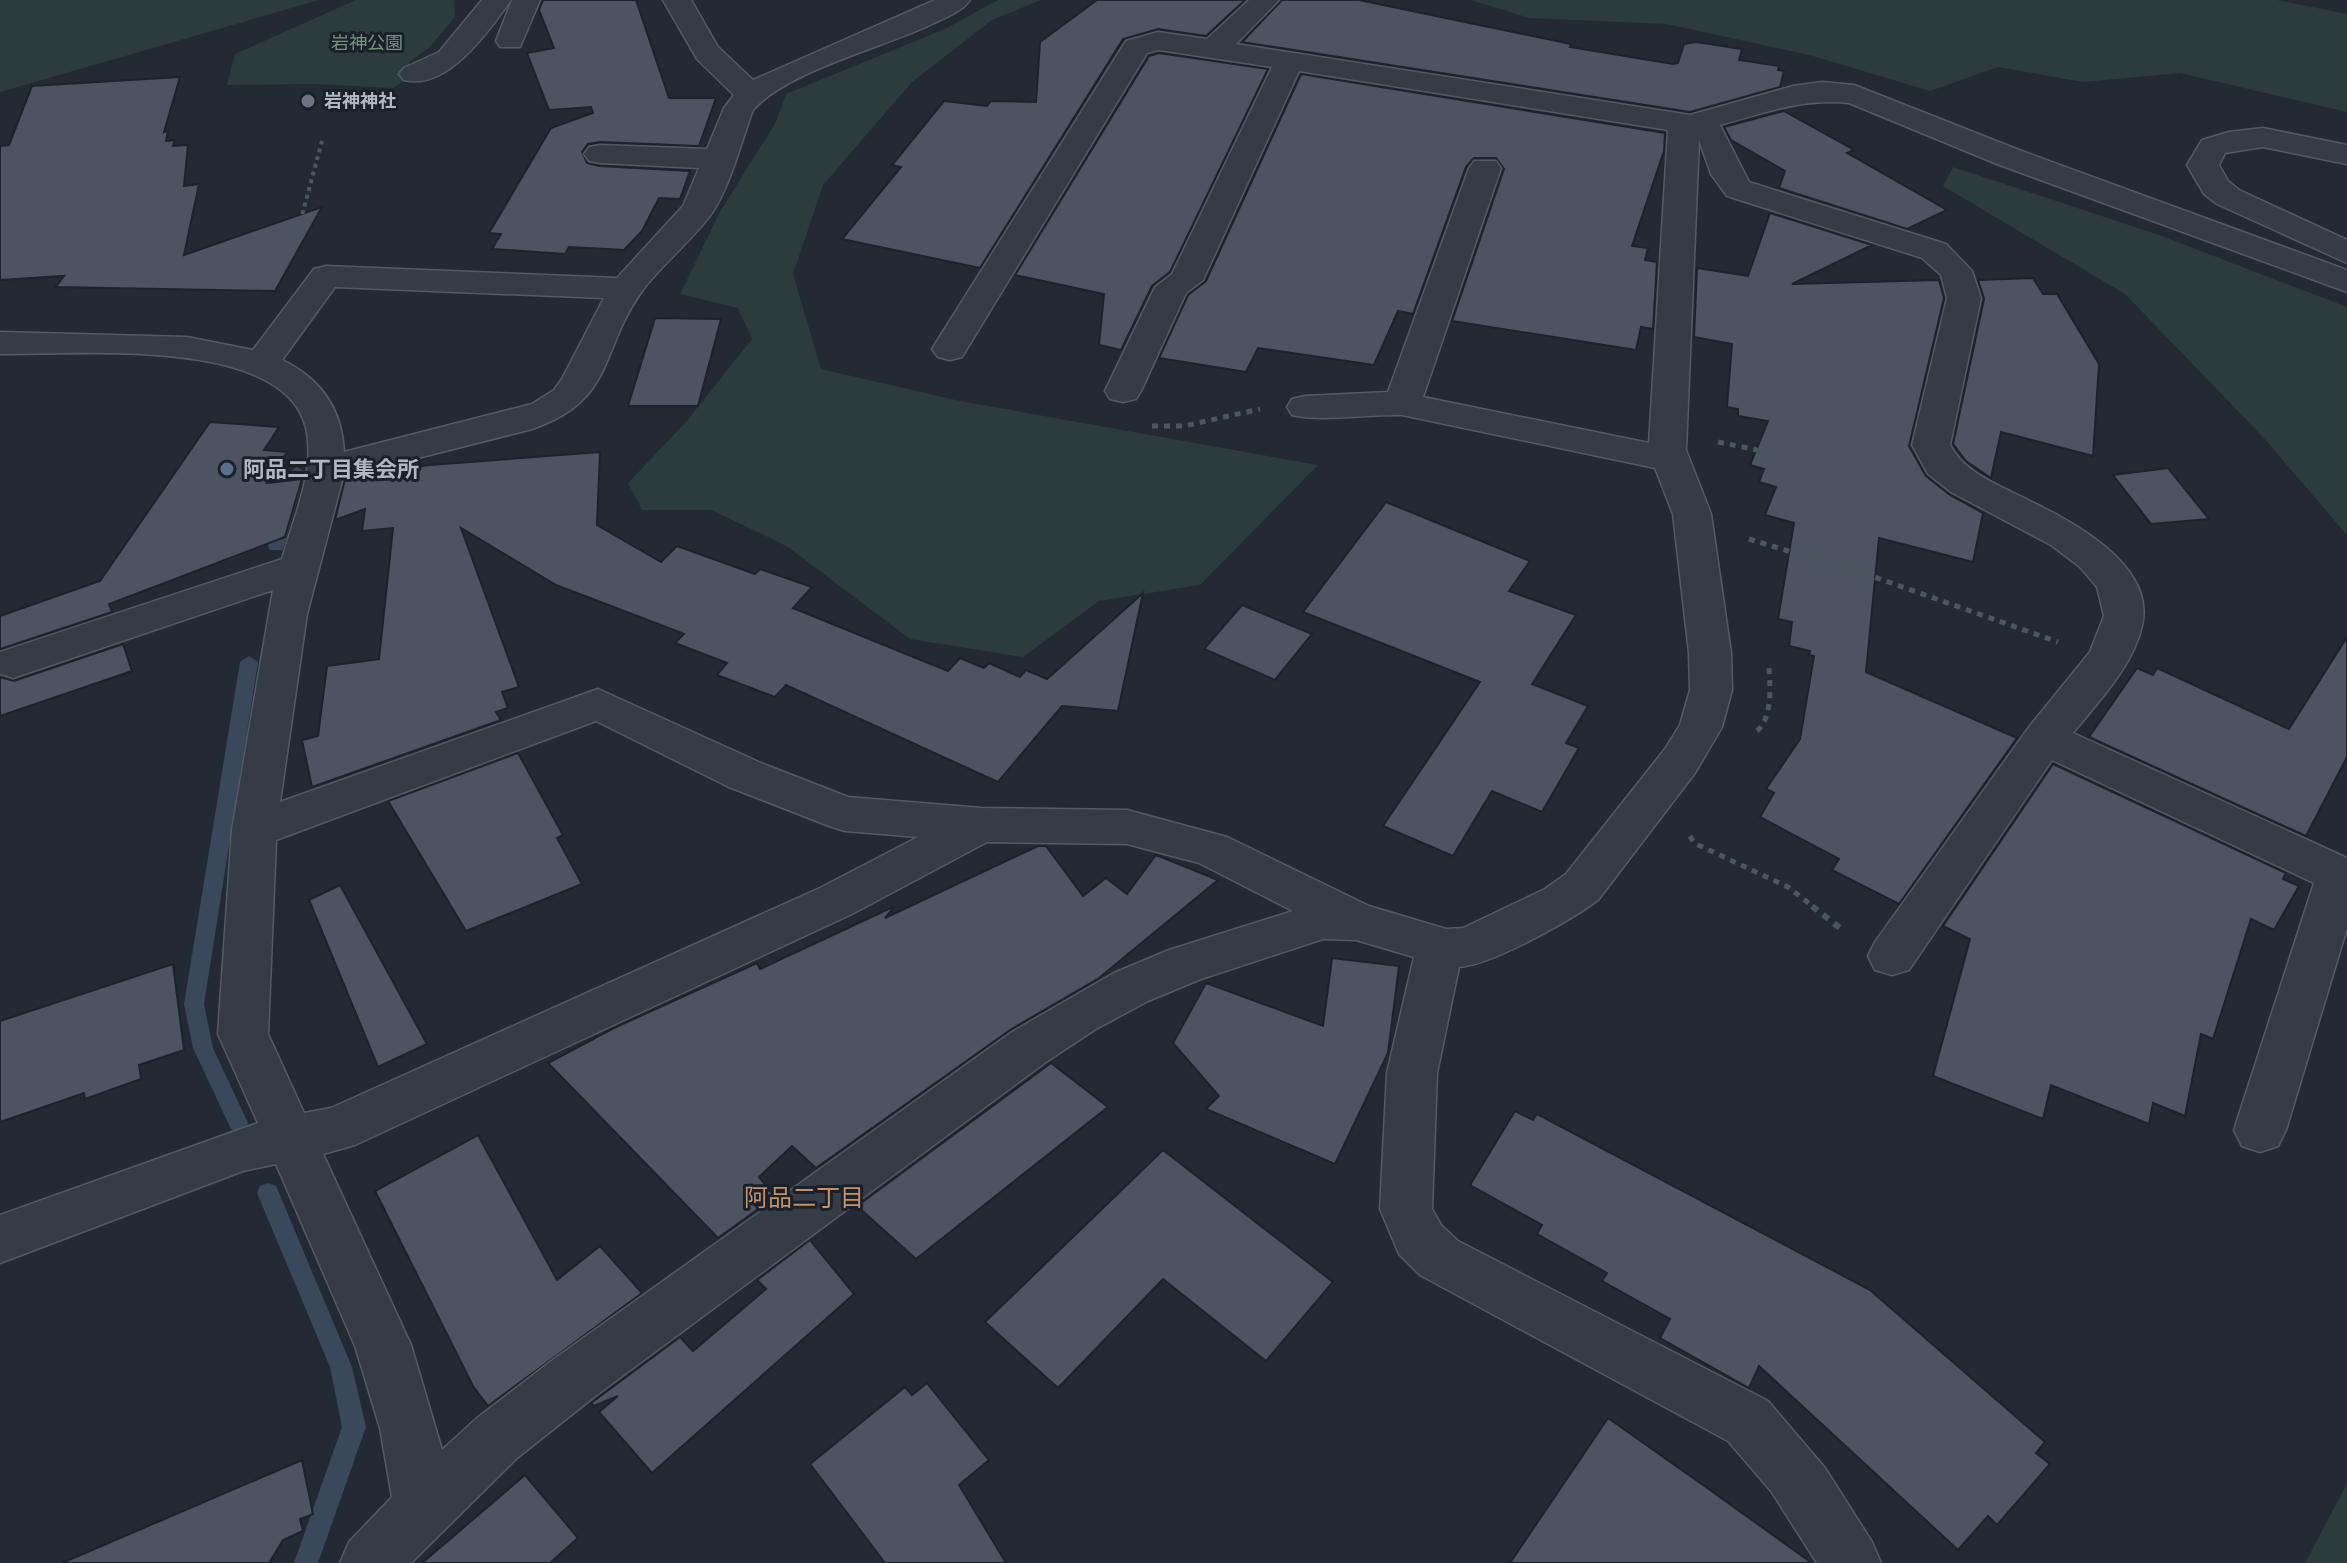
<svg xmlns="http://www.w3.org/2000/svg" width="2347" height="1563" font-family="'Noto Sans','Noto Sans JP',sans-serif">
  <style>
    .green { fill: #2c3c3c }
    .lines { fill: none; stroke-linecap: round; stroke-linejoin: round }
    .stream { fill: #3a485b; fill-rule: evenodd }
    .building { fill: #4b5460; stroke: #1d232c; stroke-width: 2 }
    .street-casing { stroke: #545a63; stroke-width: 3 }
    .path-far2 { stroke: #49585a; stroke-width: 4; stroke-dasharray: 4 4; stroke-linecap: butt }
    .path-far1 { stroke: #49585a; stroke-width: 5; stroke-dasharray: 6 6; stroke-linecap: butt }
    .path { stroke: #49585a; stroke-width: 6; stroke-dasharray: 7 7; stroke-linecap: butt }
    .street { fill: #363c45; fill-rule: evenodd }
    .worship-dot { fill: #6b7280; stroke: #1b212a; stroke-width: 3 }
    .service-dot { fill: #5c6f8a; stroke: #1b212a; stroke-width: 3 }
    .labels { text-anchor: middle; stroke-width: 6; stroke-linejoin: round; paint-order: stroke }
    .far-park-label { font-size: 18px; fill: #72957b; stroke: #1b212a }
    .far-poi-label { font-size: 18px; font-weight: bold; fill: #b1b7c2; stroke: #1b212a; text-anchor: start }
    .poi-label { font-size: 22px; font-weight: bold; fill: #b1b7c2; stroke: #1b212a; text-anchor: start }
    .neighbourhood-label { font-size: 24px; fill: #c49269; stroke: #1b212a }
  </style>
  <rect width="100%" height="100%" fill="#232a34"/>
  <g class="green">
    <path d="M0 0H319L0 92Z"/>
    <path d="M356 0H454L455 17 430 47 409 62 414 74 393 88 316 84 227 85 235 54Z"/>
    <path d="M998 0H1041L992 20 912 82 823 185 793 274 821 369 960 401 1318 465 1200 585 1099 601 1023 657 910 639 788 547 712 510H642L628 483 686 422 752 339 738 308 680 294 721 210 776 122 786 94 945 29Z"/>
    <path d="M1471 0H2277L2347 14V112L2180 73 2083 82 1998 67 1930 91 1813 56 1667 24 1529 18Z"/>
    <path d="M1953 167 2159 235 2347 307V535L2263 437 2125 294 1943 186Z"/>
    <path d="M2347 1484V1563H2305Z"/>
  </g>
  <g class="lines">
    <g class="stream">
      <path d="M297 467 305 472 284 546 282 550H270L268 546 289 472Z"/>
      <path d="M249 656 258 662 204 1004 213 1048 248 1123 245 1129 238 1132 231 1129 193 1048 184 1004 240 662Z"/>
      <path d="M268 1183 276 1186 279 1193 352 1367 366 1427 318 1563H294L342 1427 330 1367 257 1193 260 1186Z"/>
    </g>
  </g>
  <g class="building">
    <path d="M543 0H636L669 98H716L699 146 600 142 588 144 582 152 587 163 599 166 690 171 680 199 659 198 642 231 624 250 569 247 565 254 492 249 501 234 489 233 551 128 593 113 591 107 549 110 527 53 554 48 539 10Z"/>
    <path d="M1097 0H1245L1206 36 1158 29 1123 39 980 268 842 239 901 167 892 165 944 101 987 106 991 101 1036 102 1040 42Z"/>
    <path d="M1282 0H1359L1571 44 1570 47 1673 64 1678 63 1684 44 1696 42 1742 49 1739 60 1779 66 1778 70 1784 71 1780 87 1690 112 1242 42Z"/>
    <path d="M1159 53 1268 69 1170 272 1152 286 1121 350 1099 345 1104 294 1015 275 1149 56Z"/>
    <path d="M1301 74 1665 133 1664 151 1632 246 1648 248 1645 260 1657 262 1653 329 1641 327 1636 350 1452 321 1504 169 1496 158H1474L1466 167 1413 314 1398 311 1374 365 1258 348 1246 372 1159 358 1188 295 1206 281Z"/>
    <path d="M180 77 164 132 168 131 166 141 175 140 173 146 188 145 184 186 199 184 184 255 322 207 275 291 56 287 64 276 0 280V146L9 145 32 86Z"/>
    <path d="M1784 111 1854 150 1847 153 1947 210 1907 229 1779 188 1785 171 1731 140 1724 127Z"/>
    <path d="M1770 213 1872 245 1792 284 1939 280 1944 298 1909 446 1926 476 1950 495 1983 513 1973 562 1879 538 1866 672 2017 738 1899 904 1832 870 1839 859 1760 817 1774 793 1766 789 1800 739 1814 656 1809 655 1810 651 1789 646 1792 622 1778 619 1794 523 1765 515 1776 487 1759 482 1764 469 1750 465 1768 421 1738 416V409L1727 407 1732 344 1694 337 1697 268 1748 276Z"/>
    <path d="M2033 278 2043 294H2057L2099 364 2093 456 2001 432 1991 478 1966 461 1953 444 1984 299 1978 280Z"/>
    <path d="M655 318 721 319 698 406H628Z"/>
    <path d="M210 422 279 427 264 450 287 452 267 483 302 479 285 537 109 604 112 612 0 649V616L100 581Z"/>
    <path d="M600 452 597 525 661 562 677 546 755 574 760 569 812 587 793 608 948 671 960 658 984 668 989 663 1020 677 1026 670 1047 679 1143 593 1118 711 1062 706 998 782 786 685 775 697 717 675 727 663 675 643 684 634 556 585 461 528 519 687 502 692 508 708 496 712 501 720 312 787 302 740 318 736 327 666 379 659 393 528 362 531 365 509 335 520 345 479 381 471 430 465Z"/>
    <path d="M2168 468 2209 519 2151 524 2113 475Z"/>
    <path d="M1386 502 1530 561 1509 591 1576 615 1532 684 1588 706 1566 743 1579 748 1542 812 1492 791 1453 856 1383 826 1480 682 1303 612Z"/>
    <path d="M1242 605 1312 634 1275 680 1204 649Z"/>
    <path d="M2347 637V757L2306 836 2089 737 2137 668 2153 675 2157 668 2289 729Z"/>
    <path d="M123 644 132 671 0 716V677L14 681Z"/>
    <path d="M518 753 563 835 557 838 582 884 466 931 388 801Z"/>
    <path d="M2053 764 2286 873 2283 879 2299 886 2274 930 2251 919 2213 1039 2201 1034 2185 1116 2153 1103 2149 1124 2051 1085 2043 1119 1933 1076 1970 939 1943 926Z"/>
    <path d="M1038 846H1046L1083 896 1106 878 1127 894 1156 855 1218 880 1099 978 1010 1030 816 1168 792 1146 759 1177 775 1197 718 1238 548 1063 614 1028 757 963 760 969 895 906 885 918Z"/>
    <path d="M340 885 427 1044 378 1067 309 900Z"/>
    <path d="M1332 958 1399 966 1388 1053 1335 1164 1206 1109 1219 1096 1173 1043 1206 983 1323 1026Z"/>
    <path d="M173 964 184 1050 139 1065 141 1079 85 1099 84 1093 0 1122V1021Z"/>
    <path d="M1051 1063 1108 1107 916 1259 857 1206Z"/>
    <path d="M1515 1111 1533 1120 1537 1114 1870 1290 2045 1442 2036 1453 2050 1464 1997 1525 1988 1516 1958 1550 1759 1366 1749 1388 1660 1338 1670 1319 1602 1281 1607 1273 1537 1234 1542 1225 1470 1185Z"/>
    <path d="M478 1135 557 1280 600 1246 642 1293 488 1406 473 1386 375 1191Z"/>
    <path d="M1163 1150 1333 1282 1266 1361 1163 1279 1058 1388 985 1322Z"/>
    <path d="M810 1240 854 1294 652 1473 599 1412 618 1396 594 1406 591 1403 680 1337 693 1351 766 1289 757 1280Z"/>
    <path d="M927 1383 989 1460 959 1485 1006 1563H885L810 1464 905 1387 912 1395Z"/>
    <path d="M1608 1418 1710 1490 1812 1563H1510Z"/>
    <path d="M302 1460 313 1514 300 1519 303 1531 283 1540 269 1563H62Z"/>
    <path d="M525 1475 578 1538 550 1563H422Z"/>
  </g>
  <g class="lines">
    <defs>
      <g id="street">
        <path d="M482 0H511C489 31 447 91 404 80L399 74 404 68 439 52Z"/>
        <path d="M512 0H540L520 47H500L496 41Z"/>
        <path d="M663 0H691L718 47 753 80 935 0H970C961 13 941 19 928 26 880 48 786 72 753 110 741 142 731 184 712 213 692 241 663 263 642 291 599 351 616 400 532 429L343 477 307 614 280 802 598 689 761 763 848 797 981 808 1127 810 1227 837 1369 906 1446 929 1463 928 1545 889 1566 874 1665 749 1680 725 1690 690 1689 653 1673 514 1655 468 1402 415C1370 414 1319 422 1292 415L1287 407 1292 399 1305 396 1388 392 1469 168 1474 161H1496L1501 168 1423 397 1649 443 1668 130 1299 71 1203 280 1186 293 1141 391 1136 399 1123 402 1110 399 1105 391 1155 287 1172 274 1272 67 1159 50 1147 53 962 357 950 360 938 357 932 349 1126 41 1158 32 1207 39 1249 0H1279L1236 44 1690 115 1793 86 1822 82 1854 85 2019 150 2347 270V292L1997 164 1849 103C1803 98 1763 113 1720 125L1749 182 1946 244 1972 271 1981 298 1950 445C1964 472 1996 484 2022 497 2067 519 2157 563 2142 626 2133 666 2098 702 2073 733L2347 858V928L2286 1130 2278 1146 2260 1152 2242 1146 2234 1130 2314 883 2052 760 1909 970 1892 975 1875 970 1868 956 1875 942 2029 727 2090 652 2104 616 2097 587 2080 567 2051 545 1951 492 1928 474 1912 445 1947 298 1941 275 1922 258 1727 196 1711 174 1699 140 1686 450 1711 514 1731 653 1732 690 1722 727 1695 773 1598 900C1571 920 1492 965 1459 967L1437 1073 1432 1209 1441 1225 1458 1241 1768 1401 1825 1468 1872 1542 1881 1563H1817L1771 1491 1728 1441 1420 1275 1399 1254 1380 1209 1387 1073 1414 957 1356 940 1323 939 1201 979 1148 1001 1096 1029 1046 1062 594 1397 517 1458 411 1563H340L349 1542 392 1497 380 1428 355 1346 276 1164 243 1171 0 1263V1215L258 1123 218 1034 232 830 273 590 13 678 0 674V652L282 559C293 519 316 470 306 428 284 335 75 355 0 354V332L187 337 253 350 314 269 326 266 617 278 683 206 699 168 600 163 589 161 584 154 589 147 600 145 707 149 724 108 734 95 697 59ZM335 287 604 298 562 379 554 390 532 404 344 452C342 409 320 378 282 360ZM596 721 729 787 829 826 845 831 918 837 820 888 331 1108 304 1113 268 1034 276 840ZM987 842 1127 844 1199 863 1293 911 1169 950 1114 973 1012 1032 554 1359 477 1418 442 1450 411 1345 323 1154 355 1145 852 914Z"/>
        <path d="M2263 128 2347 145V164L2263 147 2225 153 2219 165 2228 181 2239 190 2347 240V263L2217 204 2204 194 2187 165 2202 140 2229 132Z"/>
      </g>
    </defs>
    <use href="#street" class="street-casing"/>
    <path class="path-far2" d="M294 245 322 141"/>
    <g class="path-far1">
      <path d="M1152 426H1184L1260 409"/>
      <path d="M1718 442 1772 453"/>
      <path d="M1749 539 1877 578 2058 642"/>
      <path d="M1757 731C1773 717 1770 686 1769 667"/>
      <path d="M1690 836 1694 843 1788 887 1815 908"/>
    </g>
    <path class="path" d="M1812 906 1845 932"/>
    <use href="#street" class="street"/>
  </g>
  <circle class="worship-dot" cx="308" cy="101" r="8"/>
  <circle class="service-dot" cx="227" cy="469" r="8"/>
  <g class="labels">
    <g class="far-park-label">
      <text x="367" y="49">岩神公園</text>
    </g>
    <g class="far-poi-label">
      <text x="324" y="107">岩神神社</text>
    </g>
    <g class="poi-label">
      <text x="243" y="477">阿品二丁目集会所</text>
    </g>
    <g class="neighbourhood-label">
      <text x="804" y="1206">阿品二丁目</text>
    </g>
  </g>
</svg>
